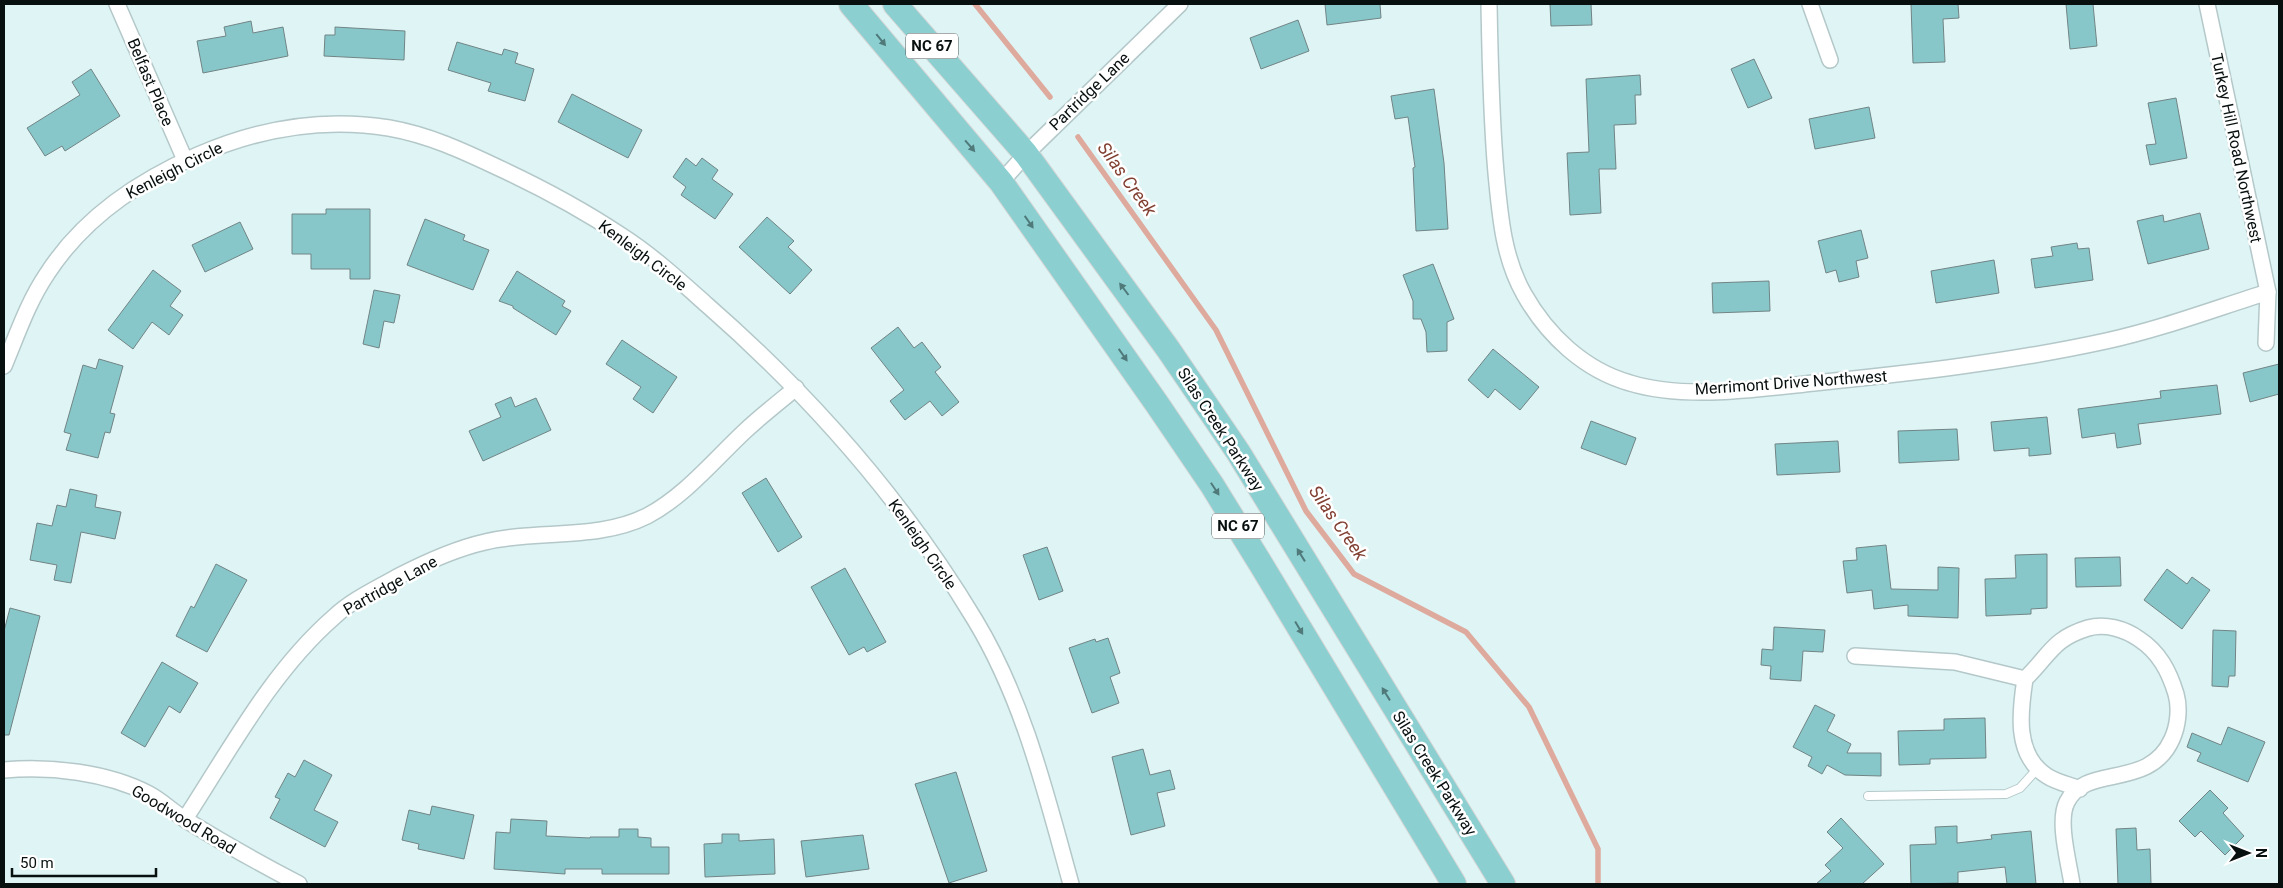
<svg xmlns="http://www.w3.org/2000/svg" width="2283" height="888" font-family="Roboto,sans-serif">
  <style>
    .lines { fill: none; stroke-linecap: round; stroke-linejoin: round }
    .stream { stroke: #deaa9e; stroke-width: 5.5 }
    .building { fill: #88c7c9; stroke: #718485 }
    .service-casing { stroke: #b4c8c9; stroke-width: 10 }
    .minor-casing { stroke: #b4c8c9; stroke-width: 18 }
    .primary-casing { stroke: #d3d4d4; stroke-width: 26 }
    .service { stroke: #fff; stroke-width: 8 }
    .minor { stroke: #fff; stroke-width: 15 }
    .primary { stroke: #8bcfd1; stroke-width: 24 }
    .oneway { fill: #50797a }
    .labels { text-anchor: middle; stroke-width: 5; stroke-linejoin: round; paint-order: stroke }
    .shield { fill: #fff; stroke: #525757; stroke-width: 1 }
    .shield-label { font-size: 15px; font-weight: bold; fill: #080f0f }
    .street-label { font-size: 16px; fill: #080f0f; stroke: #fff }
    .water-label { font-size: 18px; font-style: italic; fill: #813f31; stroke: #fff }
  </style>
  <rect width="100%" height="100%" fill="#dff5f5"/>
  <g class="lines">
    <g class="stream">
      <path d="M975 4 1050 97"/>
      <path d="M1078 137 1216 330 1306 511 1354 574 1466 632 1529 707 1598 849V884"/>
    </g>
  </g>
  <g class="building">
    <path d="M1325 4H1380L1381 18 1327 25Z"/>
    <path d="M1550 4H1591L1592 25 1551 26Z"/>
    <path d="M1911 4H1958L1959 18 1943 19 1945 62 1913 63Z"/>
    <path d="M2066 4H2093L2097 46 2070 49Z"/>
    <path d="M1298 20 1309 51 1261 69 1250 38Z"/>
    <path d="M251 21 253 33 283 27 288 56 203 73 197 41 226 36 224 27Z"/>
    <path d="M335 27 405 31 404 60 324 56 325 35H335Z"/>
    <path d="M457 42 502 55 504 49 518 53 515 63 534 69 525 101 488 91 491 83 448 70Z"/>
    <path d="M1754 59 1772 98 1748 108 1731 69Z"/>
    <path d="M91 69 120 116 65 151 62 146 45 156 27 128 80 95 72 82Z"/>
    <path d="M1640 75 1641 95H1635L1636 124 1614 125 1616 169H1599L1601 213 1570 215 1567 153 1589 152 1586 79Z"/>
    <path d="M1434 89 1444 163 1448 229 1416 231 1413 168 1415 167 1408 117 1395 119 1391 96Z"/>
    <path d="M572 94 642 130 628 158 558 122Z"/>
    <path d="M2176 98 2187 158 2150 165 2146 145 2156 144 2148 103Z"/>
    <path d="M1869 107 1875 138 1815 149 1809 119Z"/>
    <path d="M686 158 696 166 702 158 718 170 712 179 733 194 715 219 681 195 686 187 673 177Z"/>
    <path d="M326 209H370V279H350V269H311V254H292V214H326Z"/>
    <path d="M2200 213 2209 249 2148 264 2137 221 2163 215 2164 222Z"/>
    <path d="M767 217 794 241 788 247 812 270 790 294 739 247Z"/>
    <path d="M425 219 465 235 463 240 489 250 473 290 407 265Z"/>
    <path d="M240 222 253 249 205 272 192 245Z"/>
    <path d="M1861 230 1868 258 1856 261 1859 277 1839 282 1836 270 1826 273 1818 241Z"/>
    <path d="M2077 243 2078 249 2089 248 2093 280 2035 288 2031 259 2053 256 2051 247Z"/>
    <path d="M1994 260 1999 293 1936 303 1931 271Z"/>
    <path d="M1433 264 1454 319 1447 322V351L1427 352 1426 332 1421 319H1413V301L1403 275Z"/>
    <path d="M153 270 181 291 170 306 183 315 169 335 152 322 133 349 108 330Z"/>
    <path d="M517 271 565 301 562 306 571 311 556 335 513 308V306L499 301Z"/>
    <path d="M1769 281 1770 311 1713 313 1712 283Z"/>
    <path d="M374 290 400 295 394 323 384 321 379 348 363 344Z"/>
    <path d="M898 327 914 348 922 342 941 367 935 372 959 402 942 416 930 401 905 420 890 401 904 390 871 348Z"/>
    <path d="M622 340 677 377 653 413 633 399 641 387 606 364Z"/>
    <path d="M1493 349 1539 387 1520 410 1495 389 1488 398 1468 380Z"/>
    <path d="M99 359 123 366 110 413 115 414 110 433 105 432 98 458 66 450 71 434 64 432 83 365 96 369Z"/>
    <path d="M2279 364V394L2250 402 2243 373Z"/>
    <path d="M2217 385 2221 414 2138 424 2141 444 2117 448 2115 433 2082 438 2078 409 2161 398 2160 391Z"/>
    <path d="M511 397 515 407 536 398 551 430 483 461 469 431 501 417 495 404Z"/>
    <path d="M2047 417 2051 454 2029 456V448L1994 451 1991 422Z"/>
    <path d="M1591 421 1636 438 1626 465 1581 448Z"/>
    <path d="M1957 429 1959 460 1899 463 1898 431Z"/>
    <path d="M1838 441 1840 472 1777 475 1775 444Z"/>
    <path d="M766 478 802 537 778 552 742 493Z"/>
    <path d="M70 489 97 495 95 507 121 512 115 539 81 532 71 583 54 580 57 565 30 560 37 523 52 526 57 505 66 507Z"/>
    <path d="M1886 545 1891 589 1938 590V567L1959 568 1958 618 1908 616V605L1874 609 1872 590 1847 593 1843 561 1857 560 1856 548Z"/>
    <path d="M1047 547 1063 591 1039 600 1023 555Z"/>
    <path d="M2047 554V608L2031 609V614L1986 616 1985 579 2016 578 2015 555Z"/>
    <path d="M2120 557 2121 586 2076 587 2075 558Z"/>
    <path d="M216 564 247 580 207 652 176 636 191 606 194 608Z"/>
    <path d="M845 568 886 642 867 652 864 647 849 655 811 587Z"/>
    <path d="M2167 569 2187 584 2192 577 2210 590 2182 629 2144 600Z"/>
    <path d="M10 608 40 616 9 735H4V631Z"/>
    <path d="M1774 627 1825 630 1823 652 1803 651 1801 681 1770 679 1771 666 1761 665 1762 649 1773 650Z"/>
    <path d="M2213 630 2236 631 2235 676H2229L2228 687 2212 686Z"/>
    <path d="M1108 638 1120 673 1110 677 1119 703 1092 713 1069 648 1095 639 1096 642Z"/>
    <path d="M162 662 198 683 180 713 169 706 145 747 121 733Z"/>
    <path d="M1815 705 1835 715 1827 731 1851 744 1847 753H1881V776L1845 775 1827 765 1822 774 1808 766 1812 757 1793 747Z"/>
    <path d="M1985 718 1986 758 1930 759V764L1899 765 1898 731 1944 730V719Z"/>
    <path d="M2228 727 2265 742 2248 782 2197 761 2201 753 2187 747 2192 733 2221 745Z"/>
    <path d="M1143 749 1150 775 1170 770 1175 789 1157 793 1165 826 1131 835 1112 757Z"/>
    <path d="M304 760 332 775 314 810 338 822 325 847 270 818 280 799 275 797 288 773 295 777Z"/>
    <path d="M956 772 987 871 949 883 915 784Z"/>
    <path d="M2210 790 2228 808 2223 813 2244 836 2225 855 2201 831 2195 837 2179 821Z"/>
    <path d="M432 806 474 815 464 859 418 849 419 844 402 840 409 810 430 815Z"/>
    <path d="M1841 818 1884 864 1862 884H1816L1831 871 1825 865 1843 848 1827 832Z"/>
    <path d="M511 819 547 821 546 836 590 838V837H619V829H638V837L651 838V847H669V874H602V869H565V874L494 869 496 832 510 833Z"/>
    <path d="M1957 826V843L1992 839 1991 835 2031 831 2036 884H2007L2005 867 1958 872V883L1911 884 1910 845 1936 844 1935 827Z"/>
    <path d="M2136 828 2137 850 2150 849 2151 884H2118L2116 829Z"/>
    <path d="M722 834H739V841L774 839 775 874 705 877 704 844 722 843Z"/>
    <path d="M863 835 869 869 806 877 801 841Z"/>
  </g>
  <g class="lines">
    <defs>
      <path id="service" d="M1868 796 2006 794 2020 788 2038 768"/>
      <g id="minor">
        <path d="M117 4 185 160"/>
        <path d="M1489 4C1490 60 1491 116 1496 173 1500 215 1503 257 1524 294 1547 335 1584 370 1630 383 1685 400 1758 389 1814 383 1912 373 2010 362 2106 341 2161 329 2214 309 2268 292"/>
        <path d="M1810 4 1830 60"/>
        <path d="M2207 4 2268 292 2266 343"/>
        <path d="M1001 182 1026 154 1180 4"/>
        <path d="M4 366C17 335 28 302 47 274 83 218 138 181 198 155 260 128 322 117 389 128 429 135 463 151 499 168 542 188 583 210 622 236 653 256 680 281 707 305 811 396 904 502 975 620 1024 701 1046 794 1071 884"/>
        <path d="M1855 656 1955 662 2025 679"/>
        <path d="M4 770C50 766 107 772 149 794 162 801 173 812 186 820 223 843 261 864 299 884"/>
        <path d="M185 819C230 750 271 672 334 617 352 600 376 589 397 577 424 563 454 549 485 542 537 529 597 541 647 516 685 496 714 460 745 431 761 416 779 402 796 388"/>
        <path d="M2072 884C2069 863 2057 821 2067 802 2086 763 2149 791 2172 739 2178 726 2180 708 2176 694 2169 671 2159 652 2139 639 2125 629 2105 623 2088 628 2052 639 2050 655 2025 679 2020 711 2014 755 2047 776 2056 782 2070 785 2080 789"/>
      </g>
      <g id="primary">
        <path d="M851 4 1001 182 1157 404 1212 485 1262 566 1454 884"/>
        <path d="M895 4 1026 154 1168 349 1238 452 1503 884"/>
      </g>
    </defs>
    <use href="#service" class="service-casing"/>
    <use href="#minor" class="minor-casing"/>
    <use href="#primary" class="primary-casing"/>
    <use href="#service" class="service"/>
    <use href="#minor" class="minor"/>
    <use href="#primary" class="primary"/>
  </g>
  <defs><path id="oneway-solid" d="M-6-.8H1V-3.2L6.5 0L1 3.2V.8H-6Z" transform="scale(1.25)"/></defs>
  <g class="oneway">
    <use href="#oneway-solid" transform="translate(881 40) rotate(51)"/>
    <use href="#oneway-solid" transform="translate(970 146) rotate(49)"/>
    <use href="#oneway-solid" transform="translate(1029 222) rotate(55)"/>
    <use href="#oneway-solid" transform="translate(1124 289) rotate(-127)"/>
    <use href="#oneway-solid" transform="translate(1123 355) rotate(55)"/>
    <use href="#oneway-solid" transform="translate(1215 489) rotate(57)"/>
    <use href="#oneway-solid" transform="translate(1301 555) rotate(-122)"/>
    <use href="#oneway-solid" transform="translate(1299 628) rotate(59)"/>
    <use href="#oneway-solid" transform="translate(1386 694) rotate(-122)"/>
  </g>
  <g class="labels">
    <g class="shield">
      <rect x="906" y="33.5" width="52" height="25" rx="4"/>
      <rect x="1212" y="513.5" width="52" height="25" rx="4"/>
    </g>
    <g class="shield-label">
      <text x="932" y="51">NC 67</text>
      <text x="1238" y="531">NC 67</text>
    </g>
    <g class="street-label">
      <text transform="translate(151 82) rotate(67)" y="6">Belfast Place</text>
      <text transform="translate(1089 91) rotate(-44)" y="6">Partridge Lane</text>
      <text transform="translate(2237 148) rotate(78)" y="6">Turkey Hill Road Northwest</text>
      <text transform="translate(174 170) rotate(-27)" y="6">Kenleigh Circle</text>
      <text transform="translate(643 255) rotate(37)" y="6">Kenleigh Circle</text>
      <text transform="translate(1791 382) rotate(-4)" y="6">Merrimont Drive Northwest</text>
      <text transform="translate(1221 429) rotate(57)" y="6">Silas Creek Parkway</text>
      <text transform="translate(923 544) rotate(55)" y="6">Kenleigh Circle</text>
      <text transform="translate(390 585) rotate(-29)" y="6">Partridge Lane</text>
      <text transform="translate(1435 773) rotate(58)" y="6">Silas Creek Parkway</text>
      <text transform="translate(184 819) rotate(31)" y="6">Goodwood Road</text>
    </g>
    <g class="water-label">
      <text transform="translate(1127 179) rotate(54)" y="6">Silas Creek</text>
      <text transform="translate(1338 523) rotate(55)" y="6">Silas Creek</text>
    </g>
  </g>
  <rect width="2283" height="888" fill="none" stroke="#080f0f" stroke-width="10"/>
  <g transform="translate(2248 853) rotate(90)" stroke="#ffffff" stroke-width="4" paint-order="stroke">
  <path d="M0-4L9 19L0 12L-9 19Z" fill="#080f0f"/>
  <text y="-8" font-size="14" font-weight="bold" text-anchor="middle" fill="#080f0f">N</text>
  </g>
  <path d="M12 868v8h144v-8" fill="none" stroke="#080f0f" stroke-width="2.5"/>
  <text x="20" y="868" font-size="15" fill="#080f0f" stroke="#ffffff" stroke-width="4" paint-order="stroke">50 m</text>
</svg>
